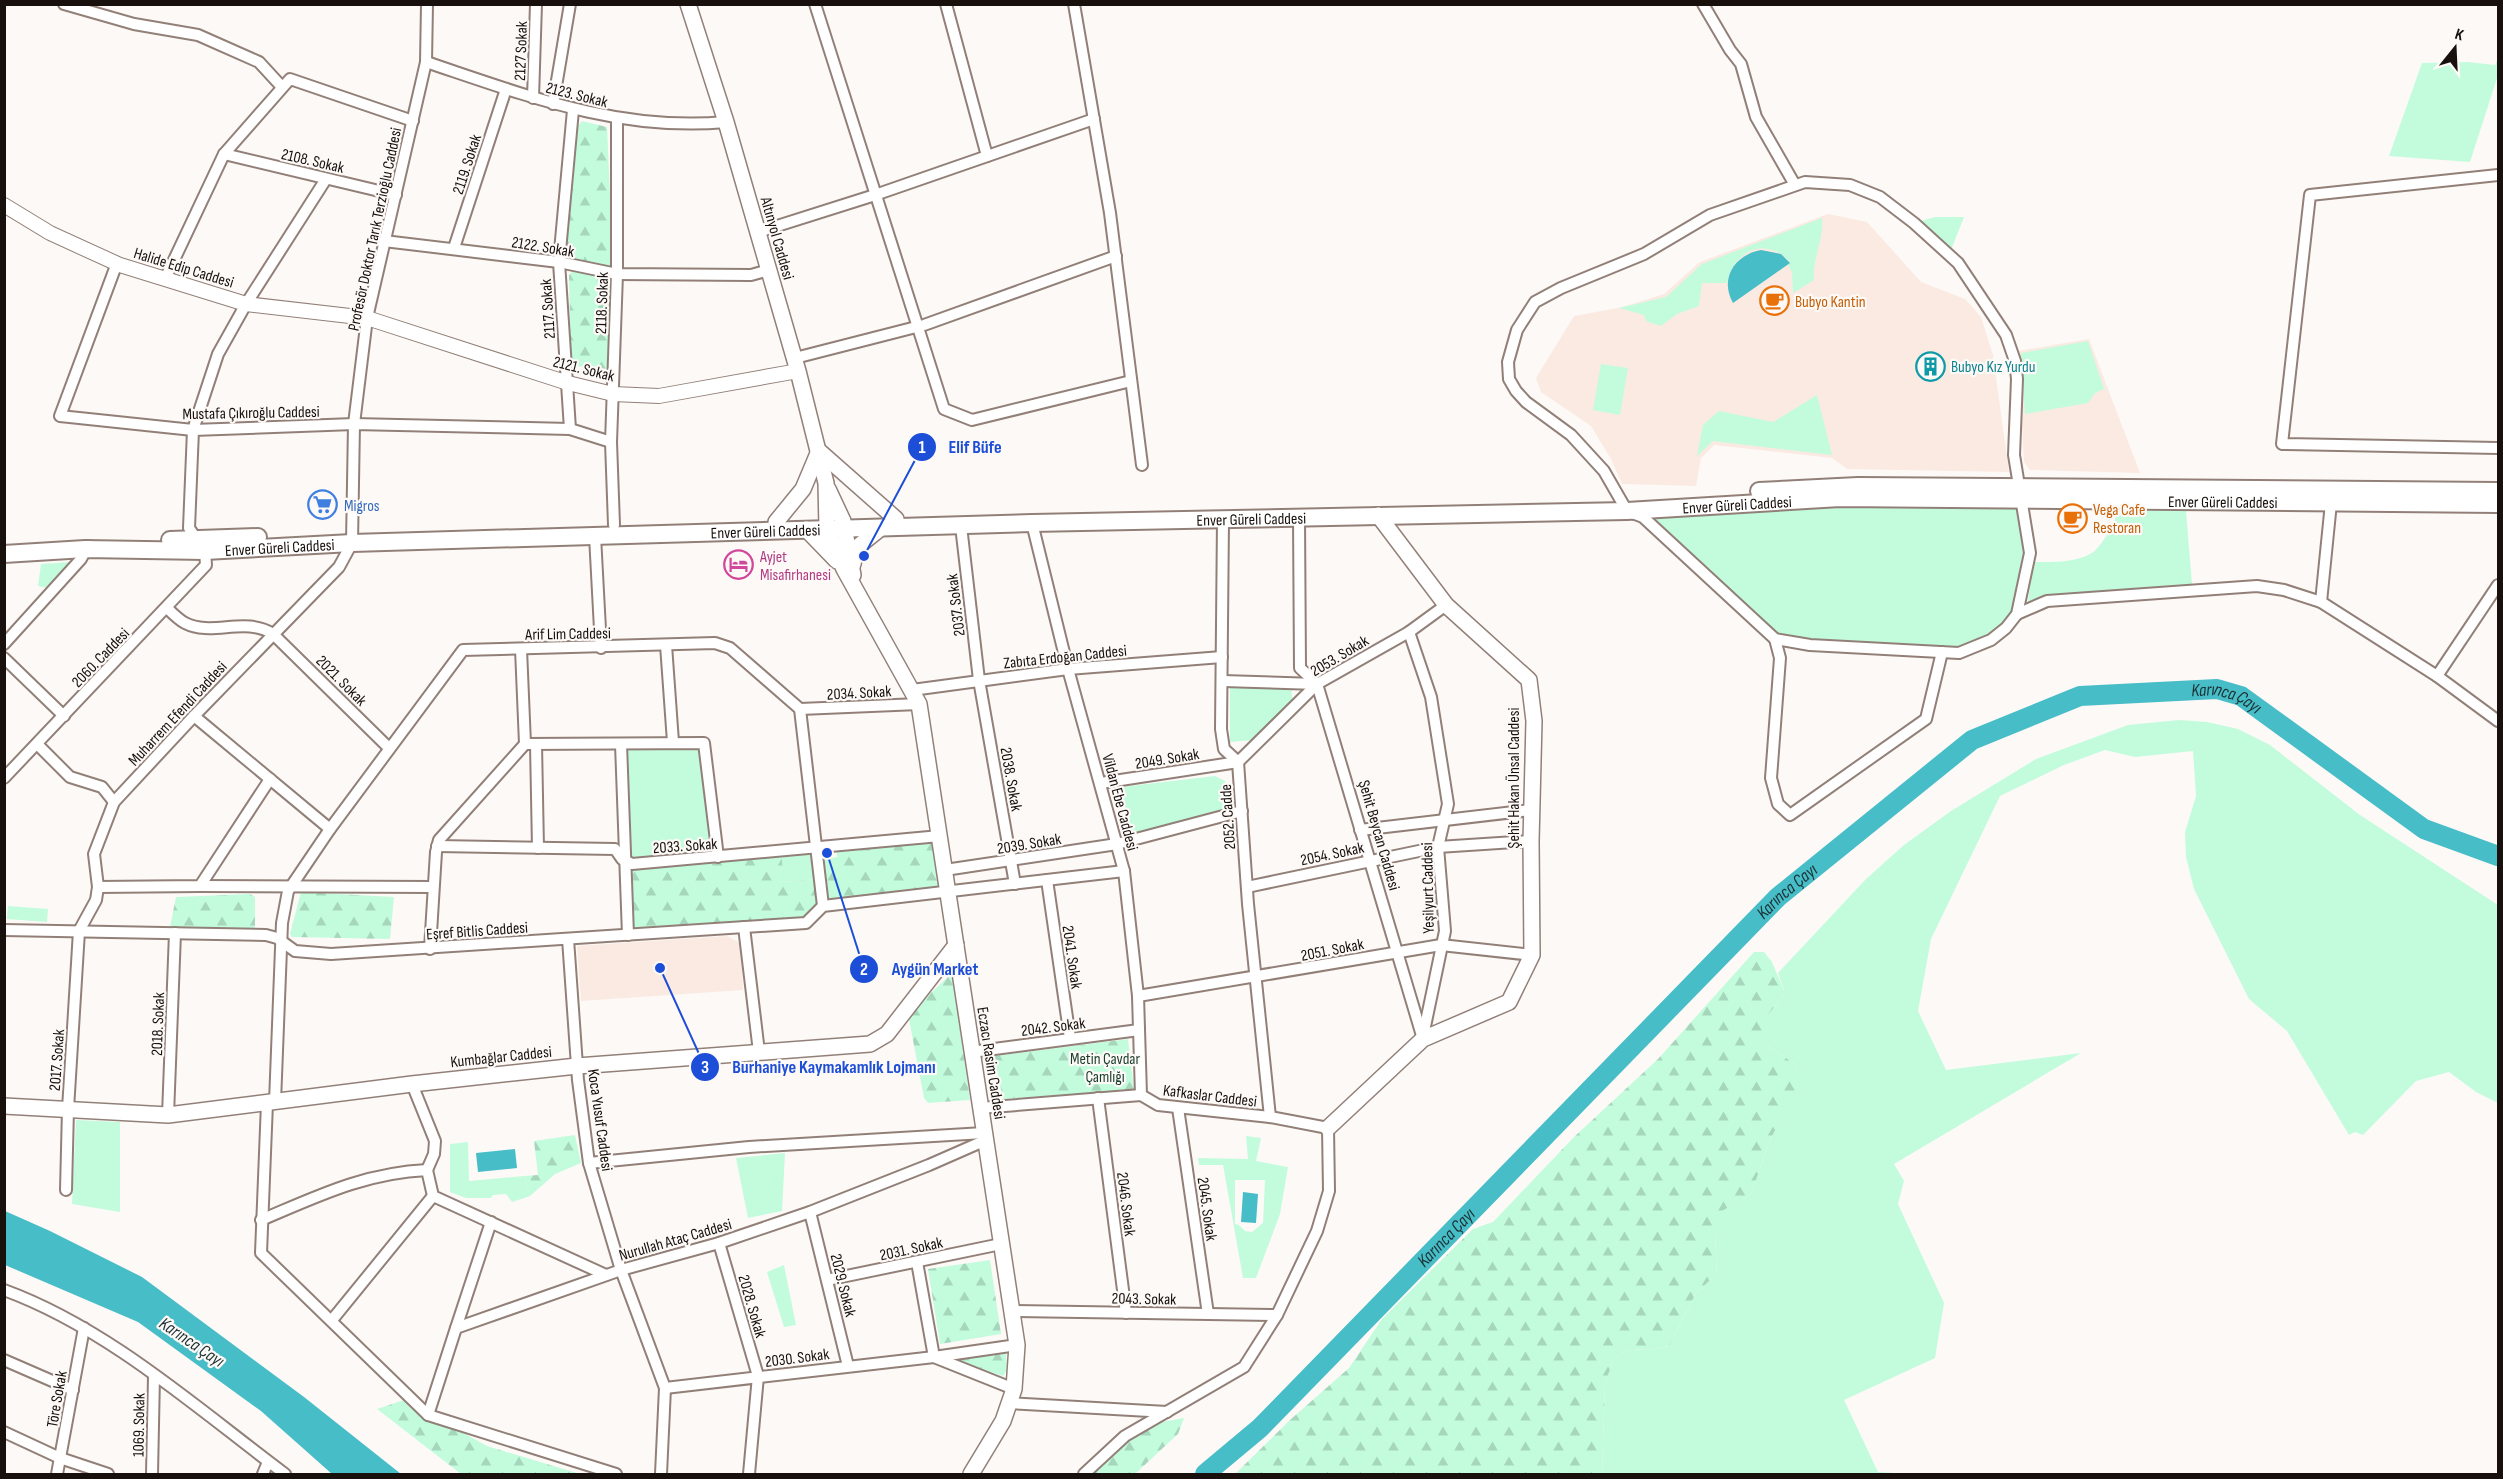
<svg xmlns="http://www.w3.org/2000/svg" width="2503" height="1479" font-family="'Sofia Sans Condensed',sans-serif">
  <style>
    .built { fill: #fbeae2 }
    .green { fill: #c2fcdd; fill-rule: evenodd }
    .forest { fill: url(#forest-firs) }
    .water { fill: #47bdc7 }
    .lines { fill: none; stroke-linecap: round; stroke-linejoin: round }
    .river { stroke: #47bdc7; stroke-width: 20 }
    .minor-casing { stroke: #928078; stroke-width: 14 }
    .tertiary-casing { stroke: #928078; stroke-width: 16 }
    .secondary-casing { stroke: #928078; stroke-width: 18 }
    .primary-casing { stroke: #928078; stroke-width: 20 }
    .minor { stroke: #fff; stroke-width: 10 }
    .tertiary { stroke: #fff; stroke-width: 14 }
    .secondary { stroke: #fff; stroke-width: 15 }
    .primary { stroke: #fff; stroke-width: 16 }
    .labels { text-anchor: middle; stroke-width: 4.5; stroke-linejoin: round; paint-order: stroke }
    .street-label { font-size: 16px; fill: #17100d; stroke: #fdf9f7 }
    .food-label { font-size: 16px; fill: #c56008; stroke: #fdf9f7; text-anchor: start }
    .culture-label { font-size: 16px; fill: #0d838f; stroke: #fdf9f7; text-anchor: start }
    .shop-label { font-size: 16px; fill: #366cbe; stroke: #fdf9f7; text-anchor: start }
    .hotel-label { font-size: 16px; fill: #b23c85; stroke: #fdf9f7; text-anchor: start }
    .park-label { font-size: 16px; fill: #183e2c; stroke: #fdf9f7 }
    .water-label { font-size: 18px; font-style: italic; fill: #1c3133; stroke: #fdf9f7 }
    .leader { fill: none; stroke: #1d4ed8; stroke-width: 2 }
    .callout-dot { fill: #1d4ed8; stroke: #fdf9f7; stroke-width: 2 }
    .mark-label { font-size: 18px; text-anchor: middle; font-weight: bold; fill: #fff }
    .callout-label { font-size: 18px; text-anchor: middle; font-weight: bold; fill: #1d4ed8; stroke: #fdf9f7; stroke-width: 4.5; stroke-linejoin: round; paint-order: stroke }
  </style>
  <defs>
    <pattern id="forest-firs" width="22" height="20" patternUnits="userSpaceOnUse" patternTransform="scale(1.5)"><rect width="22" height="20" fill="#c2fcdd"/><path d="M5 1l3.5 6h-7zM16 11l3.5 6h-7z" fill="#a6d7bc"/></pattern>
  </defs>
  <rect width="100%" height="100%" fill="#fdf9f7"/>
  <g class="built">
    <path d="M1828 214 1867 222 1921 282 1965 299 1981 317 1993 355 2009 472 1847 469 1832 458 1714 445 1701 458 1696 486 1622 484 1611 459 1591 426 1541 392 1536 378 1574 316 1623 307 1664 294 1700 262Z"/>
    <path d="M2089 339 2140 473 2030 470 2024 462 2018 351Z"/>
    <path d="M727 936 740 943 743 990 581 1001 577 946Z"/>
  </g>
  <g class="green">
    <path d="M2498 59V75L2470 162 2389 156 2422 63 2468 62 2495 65Z"/>
    <path d="M1935 217H1964L1949 255 1914 223Z"/>
    <path d="M1822 218C1824 240 1812 259 1814 280L1793 293 1792 272 1788 265 1790 262C1766 236 1734 250 1727 283H1702L1699 306 1677 314 1661 326 1646 321 1644 315 1619 308 1666 297 1702 264Z"/>
    <path d="M2088 341 2104 389 2095 393 2088 403 2025 414 2021 353Z"/>
    <path d="M1601 364 1628 368 1620 415 1593 410Z"/>
    <path d="M1817 395 1832 455 1713 441 1697 456 1703 425 1719 411 1773 422Z"/>
    <path d="M1919 504 2021 506 2030 553 2017 614 2006 628 1959 653 1775 639 1649 517Z"/>
    <path d="M2121 506 2186 511 2192 584 2027 609 2033 562C2051 562 2074 563 2090 554 2103 548 2115 519 2121 506Z"/>
    <path d="M71 562 48 588 38 586 41 564Z"/>
    <path d="M1230 684 1291 686 1293 707C1275 715 1266 725 1253 740L1230 742Z"/>
    <path d="M2179 720 2207 722 2238 729 2270 745 2360 815 2498 905V1103L2476 1092 2449 1072 2416 1081 2363 1135 2355 1132 2349 1135 2287 1031 2249 999 2194 889 2186 857 2185 832 2196 796 2193 751 2135 757 2105 750 2064 765 2000 796 1931 939 1918 1011 1946 1070 2081 1053 1894 1164 1904 1181 1898 1204 1944 1303 1935 1358 1844 1400 1878 1472 1912 1474H1602L1605 1383 1614 1359 1628 1349 1650 1350 1669 1346 1696 1293 1717 1274 1715 1236 1709 1218 1751 1194 1771 1138 1797 1088 1795 1064 1765 1044V1019L1785 993 1778 973 1866 879 1904 845 1951 811 2036 759 2128 725Z"/>
    <path d="M700 741 718 857 626 862 621 744Z"/>
    <path d="M1215 776 1225 781 1231 808 1228 812 1131 837 1121 787Z"/>
    <path d="M816 848 819 879 783 882 781 851Z"/>
    <path d="M8 906 48 909 47 922 7 919Z"/>
    <path d="M76 1120 120 1122V1212L72 1204Z"/>
    <path d="M1246 1136 1261 1138 1256 1161 1288 1167 1280 1214 1256 1278H1243L1223 1165H1199L1198 1158 1248 1159ZM1235 1180H1265L1263 1223 1252 1232 1245 1231 1239 1225 1235 1224Z"/>
    <path d="M468 1142 469 1181 524 1176 530 1196 512 1202 506 1194 493 1195 491 1198H466L450 1192V1144Z"/>
    <path d="M785 1153 782 1211 748 1218 736 1158Z"/>
    <path d="M784 1265 796 1325 784 1327 767 1272Z"/>
  </g>
  <g class="forest">
    <path d="M582 121 607 127 613 263 610 268 565 258 577 127Z"/>
    <path d="M573 271 608 277 612 281 609 369 574 366 571 362 569 275Z"/>
    <path d="M940 836 949 892 823 906 806 923 628 935 626 862 781 851 784 882 819 879 818 860 837 857 836 845Z"/>
    <path d="M301 892 394 897 390 939 292 937 290 934Z"/>
    <path d="M250 894 255 897V927L252 930 172 929 170 927 176 897Z"/>
    <path d="M1754 952H1764L1772 962 1785 993 1765 1019V1044L1795 1064 1798 1088 1771 1138 1751 1194 1710 1218 1715 1236 1717 1274 1696 1293 1669 1346 1650 1350 1628 1349 1614 1359 1605 1383 1602 1474H1235L1290 1420 1349 1368 1382 1319 1473 1229 1493 1222 1574 1137 1658 1059Z"/>
    <path d="M948 977 953 978 970 1100 928 1103 924 1098 908 1014Z"/>
    <path d="M1128 1039 1134 1090 1003 1099 994 1056Z"/>
    <path d="M575 1135 581 1163 555 1174 530 1196 524 1176 538 1175 534 1141Z"/>
    <path d="M990 1260 1001 1334 940 1344 928 1269Z"/>
    <path d="M1006 1353 1007 1370 1003 1376 952 1359Z"/>
    <path d="M404 1400 487 1446 580 1474H461L377 1409Z"/>
    <path d="M1184 1418 1178 1434 1135 1474H1086L1133 1427Z"/>
  </g>
  <g class="water">
    <path d="M1761 250 1781 254 1790 263 1733 303C1719 278 1735 255 1761 250Z"/>
    <path d="M515 1149 517 1168 478 1172 476 1153Z"/>
    <path d="M1243 1192 1258 1194 1256 1223 1241 1222Z"/>
    <path d="M5 1211 50 1231 142 1277 304 1397 401 1474H332L261 1411 138 1322 5 1265Z"/>
  </g>
  <g class="lines">
    <path class="river" id="s1" d="M1205 1474 1260 1428 1778 897 1972 740 2080 696 2217 689 2241 696 2424 829 2498 856"/>
    <defs>
      <g id="minor">
        <path d="M64 4 134 24 198 35 259 62 282 87"/>
        <path d="M815 4 944 409 972 420 1131 381"/>
        <path d="M946 4 987 156"/>
        <path d="M1074 4 1110 213 1142 465"/>
        <path d="M1703 4 1730 50 1741 64 1756 117 1795 185"/>
        <path d="M426 62C525 95 619 132 726 122"/>
        <path d="M533 98 536 4"/>
        <path d="M553 104 570 4"/>
        <path d="M573 110 559 262 570 429 611 442"/>
        <path d="M224 154 396 195"/>
        <path d="M2498 175 2310 195 2282 444 2498 448"/>
        <path d="M1805 182 1850 185 1880 197 1914 223 1958 263 2006 335 2015 361 2017 379 2014 455 2030 553 2017 614 2006 628 1991 640 1959 653 1810 645 1775 639 1643 517 1627 511 1604 471 1571 435 1526 402 1516 391 1509 379 1508 362 1517 330 1535 302 1561 288 1644 254 1710 215Z"/>
        <path d="M758 232 875 195 1094 119"/>
        <path d="M384 241 559 262 617 274 751 275 769 270"/>
        <path d="M454 248 506 89"/>
        <path d="M117 263 60 416 193 430 354 424 570 429"/>
        <path d="M165 279 224 154 290 79 413 121"/>
        <path d="M795 358 924 325 1116 256"/>
        <path d="M1299 518 1300 668 1317 684 1423 1039"/>
        <path d="M1223 520 1221 729 1224 749 1238 762 1248 904 1270 1117"/>
        <path d="M1032 523 1068 669 1124 871 1138 996 1141 1095"/>
        <path d="M614 525 611 442 617 274V119"/>
        <path d="M961 526 979 680 1015 884"/>
        <path d="M595 536 601 648"/>
        <path d="M2498 585 2437 676 2498 721"/>
        <path d="M2321 602 2331 503"/>
        <path d="M167 608C173 614 179 620 185 623 212 637 245 616 273 634L389 748"/>
        <path d="M2017 614 2047 601 2257 586 2284 590 2321 602 2437 676"/>
        <path d="M1409 632 1431 697 1448 804 1438 847 1445 931 1423 1036"/>
        <path d="M1775 639 1780 658 1771 778 1778 804 1790 815 1926 719 1942 652"/>
        <path d="M4 644 81 559 88 546"/>
        <path d="M666 645 673 742"/>
        <path d="M521 649 525 744 704 743 718 857"/>
        <path d="M4 658 64 716"/>
        <path d="M1223 681 1317 684"/>
        <path d="M912 690 1068 669 1222 657"/>
        <path d="M800 709 919 704"/>
        <path d="M194 716 330 829"/>
        <path d="M37 744 70 777 102 787 114 802"/>
        <path d="M536 744 538 848"/>
        <path d="M621 744 628 935"/>
        <path d="M4 778 206 565 205 551 189 528 193 430 218 354 246 304 326 179"/>
        <path d="M1101 783 1238 762 1317 684 1409 632 1446 605"/>
        <path d="M1360 830 1531 810"/>
        <path d="M437 846 615 849 622 859 632 864 940 836"/>
        <path d="M945 870 1117 844 1242 811"/>
        <path d="M1047 880 1070 1038"/>
        <path d="M200 886 433 887"/>
        <path d="M98 887 200 886 270 779"/>
        <path d="M1247 887 1438 847 1531 841"/>
        <path d="M744 927 759 1052"/>
        <path d="M4 930 266 935 277 938 295 951 331 954 806 923 823 906 1124 871"/>
        <path d="M568 939 578 1080 589 1163 621 1270 665 1388 661 1474"/>
        <path d="M430 949 436 852 439 840 525 744"/>
        <path d="M1138 996 1441 945 1532 955"/>
        <path d="M971 1052 1139 1030"/>
        <path d="M412 1084 435 1141 434 1154 427 1170"/>
        <path d="M1098 1098 1126 1313"/>
        <path d="M275 1102 282 923 288 891 330 829 463 650 715 643 730 648 800 709 823 906"/>
        <path d="M267 1103 261 1253 428 1415 616 1474"/>
        <path d="M980 1108 1141 1095 1158 1105 1270 1117 1328 1128 1329 1191 1317 1231 1277 1315 1244 1367 1125 1436 1084 1474"/>
        <path d="M1178 1108 1208 1314"/>
        <path d="M168 1115 175 933"/>
        <path d="M589 1163 749 1147 984 1133"/>
        <path d="M66 1190 68 1109 79 931 96 900 98 887 94 854 114 802 194 716 339 567 352 543 354 424 367 318 426 62 427 4"/>
        <path d="M810 1212 848 1366"/>
        <path d="M261 1220C318 1196 364 1173 427 1170L433 1196 606 1275"/>
        <path d="M719 1243 758 1376 749 1474"/>
        <path d="M917 1262 934 1357 1014 1389"/>
        <path d="M827 1280 1001 1244"/>
        <path d="M4 1290C108 1328 198 1409 285 1474"/>
        <path d="M1012 1311 1277 1315"/>
        <path d="M332 1320 433 1196"/>
        <path d="M456 1328 491 1222"/>
        <path d="M4 1360 73 1390"/>
        <path d="M665 1388 934 1357 1017 1345"/>
        <path d="M1009 1403 1167 1412"/>
        <path d="M428 1415 456 1328 621 1270 719 1243 810 1212 929 1165 986 1140"/>
        <path d="M4 1432 60 1458 108 1474"/>
        <path d="M57 1474 84 1328"/>
        <path d="M152 1474 154 1376"/>
        <path d="M263 1474 268 1462"/>
      </g>
      <path id="tertiary" d="M4 205 50 233 120 265 246 304 367 318 568 383 613 394 659 396 798 371"/>
      <g id="secondary">
        <path d="M688 4 726 122 798 371 826 483 827 529 844 569 919 704 1017 1345 1014 1389 1003 1421 971 1474"/>
        <path d="M828 489 843 521 853 575"/>
        <path d="M776 522 803 489 819 451 896 519"/>
        <path d="M806 529 837 561"/>
        <path d="M853 564 856 548 881 528"/>
        <path d="M4 1106 168 1115 412 1084 577 1066 870 1044 887 1034 956 945"/>
        <path d="M1328 1128 1423 1039 1509 1002 1532 955 1531 841 1534 721 1529 680 1446 605 1378 515"/>
      </g>
      <g id="primary">
        <path d="M1759 491 1858 486 2498 491"/>
        <path d="M170 540 258 537"/>
        <path id="s2" d="M4 554 85 549 205 551 352 543 1032 523 1627 511 1840 498 2498 504"/>
      </g>
    </defs>
    <use href="#minor" class="minor-casing"/>
    <use href="#tertiary" class="tertiary-casing"/>
    <use href="#secondary" class="secondary-casing"/>
    <use href="#primary" class="primary-casing"/>
    <use href="#minor" class="minor"/>
    <use href="#tertiary" class="tertiary"/>
    <use href="#secondary" class="secondary"/>
    <use href="#primary" class="primary"/>
  </g>
  <defs>
    <symbol id="cafe-ring" viewBox="-11 -11 22 22"><circle r="9.5" fill="#fdf9f7" stroke="#e8710a" stroke-width="1.5"/><path d="M-5.5-4.5H6V0H3Q3 3.5 0 3.5H-2.5Q-5.5 3.5-5.5 0ZM3-3.2v2h1.7v-2ZM-6 4.5H4V6H-6Z" fill="#e8710a"/></symbol>
    <symbol id="building-ring" viewBox="-11 -11 22 22"><circle r="9.5" fill="#fdf9f7" stroke="#0f9aa8" stroke-width="1.5"/><path d="M-4-6H4V6H1V3H-1V6H-4ZM-2.5-4.3h1.7v1.8h-1.7ZM.8-4.3h1.7v1.8H.8ZM-2.5-1h1.7V.8h-1.7ZM.8-1h1.7V.8H.8Z" fill="#0f9aa8"/></symbol>
    <symbol id="supermarket-ring" viewBox="-11 -11 22 22"><circle r="9.5" fill="#fdf9f7" stroke="#3f7fe0" stroke-width="1.5"/><path d="M-6-5.5h2.5l.6 2H6L4.5 2H-2.5L-4.4-4H-6ZM-1.5 3.2a1.3 1.3 0 1 0 .1 0ZM3 3.2a1.3 1.3 0 1 0 .1 0Z" fill="#3f7fe0"/></symbol>
    <symbol id="hotel-ring" viewBox="-11 -11 22 22"><circle r="9.5" fill="#fdf9f7" stroke="#d1479c" stroke-width="1.5"/><path d="M-6-4.5h1.5V1H6V5H4.5V3h-9V5H-6ZM-4 0a1.8 1.8 0 1 1 3.6 0ZM.5 0V-2.5h3Q6-2.5 6 0Z" fill="#d1479c"/></symbol>
  </defs>
  <g fill-rule="evenodd">
    <use href="#cafe-ring" x="1758" y="284" width="33" height="33"/>
    <use href="#building-ring" x="1914" y="350" width="33" height="33"/>
    <use href="#supermarket-ring" x="306" y="488" width="33" height="33"/>
    <use href="#cafe-ring" x="2056" y="502" width="33" height="33"/>
    <use href="#hotel-ring" x="722" y="548" width="33" height="33"/>
  </g>
  <g class="labels">
    <g class="street-label">
      <text transform="translate(520 51) rotate(-88)" y="6">2127 Sokak</text>
      <text transform="translate(577 94) rotate(14)" y="6">2123. Sokak</text>
      <text transform="translate(313 160) rotate(13)" y="6">2108. Sokak</text>
      <text transform="translate(466 164) rotate(-72)" y="6">2119. Sokak</text>
      <text transform="translate(374 229) rotate(-78)" y="6">Profesör Doktor Tarık Terzioğlu Caddesi</text>
      <text transform="translate(778 238) rotate(74)" y="6">Altınyol Caddesi</text>
      <text transform="translate(543 246) rotate(9)" y="6">2122. Sokak</text>
      <text transform="translate(184 267) rotate(17)" y="6">Halide Edip Caddesi</text>
      <text transform="translate(601 303) rotate(-88)" y="6">2118. Sokak</text>
      <text transform="translate(547 309) rotate(-94)" y="6">2117. Sokak</text>
      <text transform="translate(584 368) rotate(14)" y="6">2121. Sokak</text>
      <text transform="translate(251 412) rotate(-1)" y="6">Mustafa Çıkıroğlu Caddesi</text>
      <text dy="6" stroke="none"><textPath href="#s2" startOffset="2220">Enver Güreli Caddesi</textPath></text>
      <text dy="6" stroke="none"><textPath href="#s2" startOffset="1734">Enver Güreli Caddesi</textPath></text>
      <text dy="6" stroke="none"><textPath href="#s2" startOffset="1248">Enver Güreli Caddesi</textPath></text>
      <text dy="6" stroke="none"><textPath href="#s2" startOffset="762">Enver Güreli Caddesi</textPath></text>
      <text dy="6" stroke="none"><textPath href="#s2" startOffset="276">Enver Güreli Caddesi</textPath></text>
      <text transform="translate(955 605) rotate(-97)" y="6">2037. Sokak</text>
      <text transform="translate(568 633) rotate(-1)" y="6">Arif Lim Caddesi</text>
      <text transform="translate(1339 655) rotate(-31)" y="6">2053. Sokak</text>
      <text transform="translate(1065 656) rotate(-6)" y="6">Zabıta Erdoğan Caddesi</text>
      <text transform="translate(100 657) rotate(-46)" y="6">2060. Caddesi</text>
      <text transform="translate(342 680) rotate(45)" y="6">2021. Sokak</text>
      <text transform="translate(859 692) rotate(-3)" y="6">2034. Sokak</text>
      <text transform="translate(177 713) rotate(-47)" y="6">Muharrem Efendi Caddesi</text>
      <text transform="translate(1167 758) rotate(-9)" y="6">2049. Sokak</text>
      <text transform="translate(1513 778) rotate(-90)" y="6">Şehit Hakan Ünsal Caddesi</text>
      <text transform="translate(1012 779) rotate(80)" y="6">2038. Sokak</text>
      <text transform="translate(1121 802) rotate(75)" y="6">Vildan Ebe Caddesi</text>
      <text transform="translate(1227 817) rotate(-94)" y="6">2052. Cadde</text>
      <text transform="translate(1380 835) rotate(74)" y="6">Şehit Beycan Caddesi</text>
      <text transform="translate(1029 843) rotate(-9)" y="6">2039. Sokak</text>
      <text transform="translate(685 845) rotate(-4)" y="6">2033. Sokak</text>
      <text transform="translate(1332 853) rotate(-12)" y="6">2054. Sokak</text>
      <text transform="translate(1427 888) rotate(-91)" y="6">Yeşilyurt Caddesi</text>
      <text transform="translate(477 930) rotate(-4)" y="6">Eşref Bitlis Caddesi</text>
      <text transform="translate(1332 949) rotate(-11)" y="6">2051. Sokak</text>
      <text transform="translate(1073 957) rotate(82)" y="6">2041. Sokak</text>
      <text transform="translate(157 1024) rotate(-88)" y="6">2018. Sokak</text>
      <text transform="translate(1053 1026) rotate(-7)" y="6">2042. Sokak</text>
      <text transform="translate(501 1056) rotate(-6)" y="6">Kumbağlar Caddesi</text>
      <text transform="translate(56 1060) rotate(-86)" y="6">2017. Sokak</text>
      <text transform="translate(992 1063) rotate(81)" y="6">Eczacı Rasim Caddesi</text>
      <text transform="translate(1210 1095) rotate(7)" y="6">Kafkaslar Caddesi</text>
      <text transform="translate(601 1120) rotate(82)" y="6">Koca Yusuf Caddesi</text>
      <text transform="translate(1127 1204) rotate(83)" y="6">2046. Sokak</text>
      <text transform="translate(1208 1209) rotate(82)" y="6">2045. Sokak</text>
      <text transform="translate(675 1239) rotate(-16)" y="6">Nurullah Ataç Caddesi</text>
      <text transform="translate(911 1248) rotate(-12)" y="6">2031. Sokak</text>
      <text transform="translate(844 1285) rotate(76)" y="6">2029. Sokak</text>
      <text transform="translate(1144 1298) rotate(1)" y="6">2043. Sokak</text>
      <text transform="translate(753 1306) rotate(74)" y="6">2028. Sokak</text>
      <text transform="translate(797 1357) rotate(-7)" y="6">2030. Sokak</text>
      <text transform="translate(56 1399) rotate(-80)" y="6">Töre Sokak</text>
      <text transform="translate(138 1425) rotate(-89)" y="6">1069. Sokak</text>
    </g>
    <g class="food-label">
      <text x="1795" y="307">Bubyo Kantin</text>
      <text x="2093" y="515">Vega Cafe<tspan x="2093" dy="18">Restoran</tspan></text>
    </g>
    <g class="culture-label">
      <text x="1951" y="372">Bubyo Kız Yurdu</text>
    </g>
    <g class="shop-label">
      <text x="344" y="511">Migros</text>
    </g>
    <g class="hotel-label">
      <text x="760" y="562">Ayjet<tspan x="760" dy="18">Misafirhanesi</tspan></text>
    </g>
    <g class="park-label">
      <text x="1105" y="1064">Metin Çavdar<tspan x="1105" dy="18">Çamlığı</tspan></text>
    </g>
    <g class="water-label">
      <text dy="6" stroke="none"><textPath href="#s1" startOffset="1328">Karınca Çayı</textPath></text>
      <text dy="6" stroke="none"><textPath href="#s1" startOffset="824">Karınca Çayı</textPath></text>
      <text dy="6" stroke="none"><textPath href="#s1" startOffset="338">Karınca Çayı</textPath></text>
      <text transform="translate(192 1342) rotate(34)" y="6">Karınca Çayı</text>
    </g>
  </g>
  <path class="leader" d="M864 556L922 447M827 853L864 969M660 968L705 1067"/>
  <g class="callout-dot">
    <circle cx="864" cy="556" r="6"/>
    <circle cx="827" cy="853" r="6"/>
    <circle cx="660" cy="968" r="6"/>
    <circle cx="922" cy="447" r="15"/>
    <circle cx="864" cy="969" r="15"/>
    <circle cx="705" cy="1067" r="15"/>
  </g>
  <g class="mark-label">
    <text x="922" y="453">1</text>
    <text x="864" y="975">2</text>
    <text x="705" y="1073">3</text>
  </g>
  <g class="callout-label">
    <text x="975" y="453">Elif Büfe</text>
    <text x="935" y="975">Aygün Market</text>
    <text x="834" y="1073">Burhaniye Kaymakamlık Lojmanı</text>
  </g>
  <rect width="2503" height="1479" fill="none" stroke="#17100d" stroke-width="12"/>
  <g transform="translate(2455 48) rotate(18)" stroke="#fdf9f7" stroke-width="4.5" paint-order="stroke">
  <path d="M0-4.5L10 22L0 15L-10 22Z" fill="#17100d"/>
  <text y="-9" font-size="16" font-weight="bold" text-anchor="middle" fill="#17100d">K</text>
  </g>
</svg>
